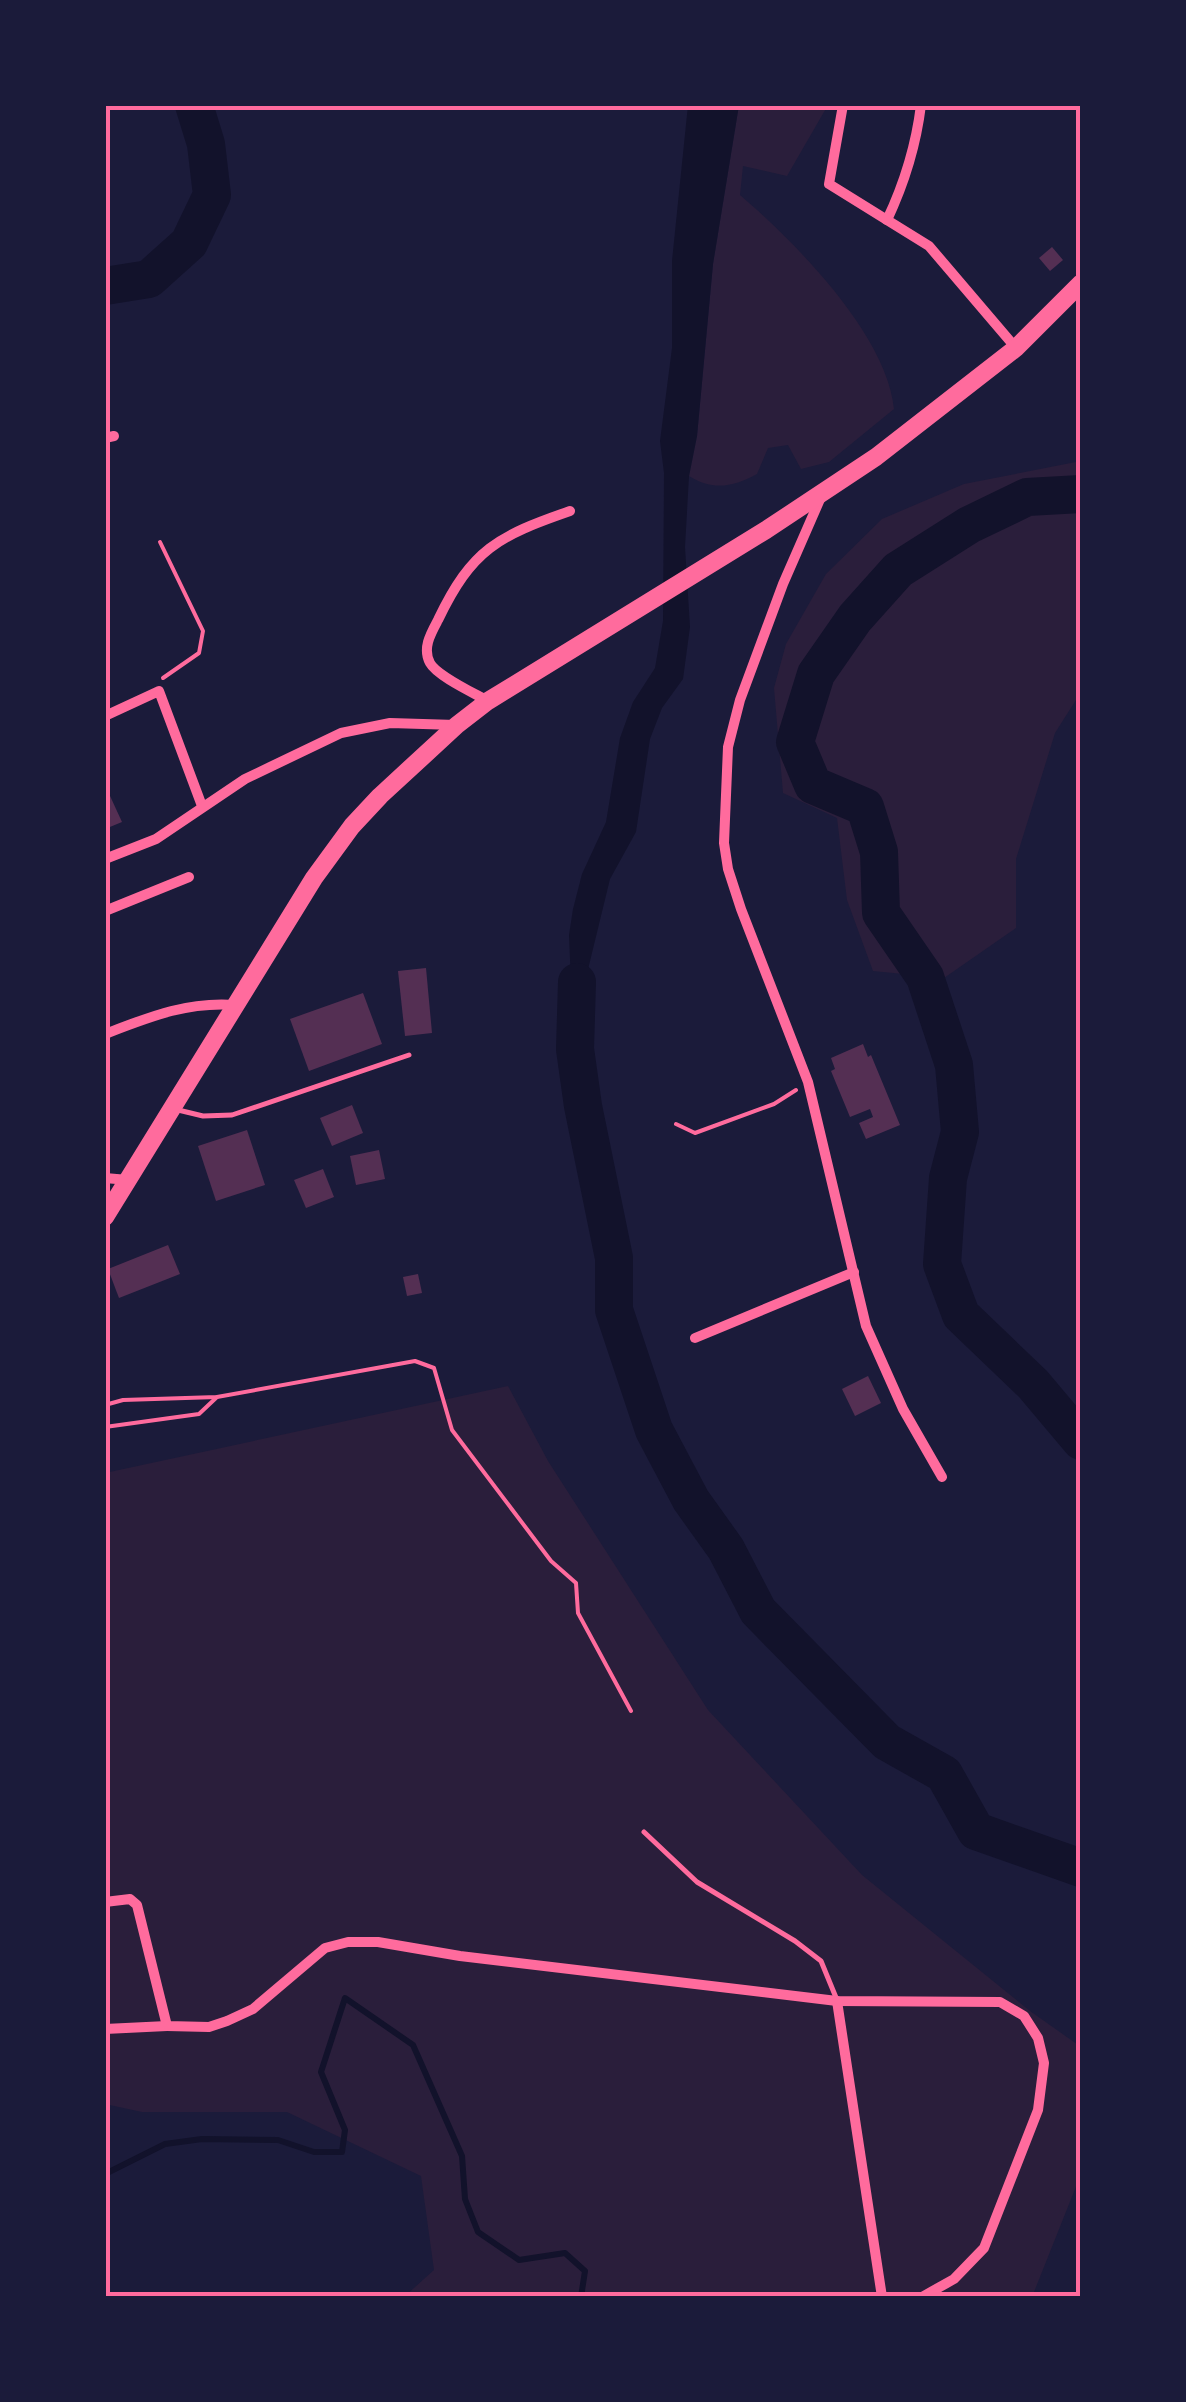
<svg xmlns="http://www.w3.org/2000/svg" width="1186" height="2402" font-family="Jost,sans-serif">
  <style>
    .green { fill: #2a1e3b }
    .water { fill: #12122b }
    .lines { fill: none; stroke-linecap: round; stroke-linejoin: round }
    .stream { stroke: #12122b; stroke-width: 6 }
    .river { stroke: #12122b; stroke-width: 38 }
    .building { fill: #542f53 }
    .path { stroke: #ff6b9d; stroke-width: 4 }
    .service { stroke: #ff6b9d; stroke-width: 5 }
    .minor { stroke: #ff6b9d; stroke-width: 10 }
    .trunk { stroke: #ff6b9d; stroke-width: 18 }
    .neatline { fill: none; stroke: #ff6b9d; stroke-width: 4 }
  </style>
  <rect width="100%" height="100%" fill="#1b1b3a"/>
  <g class="green">
    <path d="M739 105H828L787 176 743 166 740 195C795 242 887 335 894 409L829 462 801 469 788 445 768 448 757 474C734 487 712 491 689 476L697 436 713 264Z"/>
    <path d="M1081 461V692L1055 733 1016 859V928L944 978 873 971 847 900 837 818 783 793 774 688 786 644 826 574 882 519 964 484Z"/>
    <path d="M508 1386 548 1461 708 1710 862 1875 1030 2011 1081 2047V2174L1032 2297H404L434 2270 421 2176 287 2112H142L105 2104V1473Z"/>
  </g>
  <path class="water" d="M688 105H739L713 264 697 436 689 476 685 547 690 627 683 679 662 708 650 739 636 832 610 879 573 1031 569 935 573 909 582 874 606 822 620 738 633 702 655 668 663 621 664 473 660 441 672 348V261Z"/>
  <g class="lines">
    <path class="stream" d="M105 2174 165 2144 202 2139 278 2140 314 2152H342L345 2130 321 2072 345 1998 413 2045 462 2156 465 2199 478 2232 519 2260 565 2253 585 2271 581 2297"/>
    <g class="river">
      <path d="M105 286 149 279 189 243 212 195 206 144 194 105"/>
      <path d="M1081 494 1027 497 969 525 898 570 855 618 816 674 795 742 813 785 865 807 879 852 881 913 925 977 954 1065 960 1132 948 1178 942 1264 961 1315 1033 1384 1081 1441"/>
      <path d="M577 982 575 1049 583 1106 614 1258V1310L654 1430 691 1500 726 1549 758 1611 887 1742 944 1774 976 1831 1081 1868"/>
    </g>
  </g>
  <g class="building">
    <path d="M1052 247 1063 260 1050 271 1039 258Z"/>
    <path d="M105 785 122 822 105 829Z"/>
    <path d="M426 968 432 1033 405 1036 398 971Z"/>
    <path d="M363 993 382 1044 309 1071 290 1019Z"/>
    <path d="M863 1044 868 1057 871 1055 900 1125 866 1139 859 1123 873 1117 870 1109 850 1117 831 1071 835 1069 831 1058Z"/>
    <path d="M352 1105 363 1133 332 1146 320 1118Z"/>
    <path d="M247 1130 265 1185 216 1201 198 1146Z"/>
    <path d="M379 1150 385 1179 356 1185 350 1156Z"/>
    <path d="M323 1169 334 1197 306 1208 294 1180Z"/>
    <path d="M168 1245 180 1274 119 1298 108 1269Z"/>
    <path d="M418 1274 422 1293 407 1296 403 1277Z"/>
    <path d="M868 1376 881 1403 855 1416 842 1389Z"/>
  </g>
  <g class="lines">
    <g class="path">
      <path d="M160 542 203 631 199 653 163 678"/>
      <path d="M676 1124 695 1133 774 1104 796 1090"/>
      <path d="M105 1405 123 1400 217 1397 415 1361 434 1368 452 1430 551 1561 576 1583 578 1613 631 1711"/>
      <path d="M105 1427 199 1414 217 1397"/>
    </g>
    <g class="service">
      <path d="M174 1109 203 1116 232 1115 409 1055"/>
      <path d="M644 1832 697 1882 795 1941 821 1961 837 2000"/>
    </g>
    <g class="minor">
      <path d="M843 105 829 184 887 220"/>
      <path d="M921 105C916 146 904 184 887 220L929 246 1016 348"/>
      <path d="M105 438 114 436"/>
      <path d="M821 497 783 584 740 700 728 747 724 843 728 869 741 909 808 1082 866 1326 903 1409 942 1477"/>
      <path d="M488 701C474 693 437 676 430 663 422 648 431 633 438 620 472 549 498 536 570 511"/>
      <path d="M105 716 159 691 202 806"/>
      <path d="M105 859 156 839 245 779 341 733 390 723 456 725"/>
      <path d="M105 911 189 877"/>
      <path d="M105 1034C149 1017 188 1001 236 1005"/>
      <path d="M105 1178 128 1180"/>
      <path d="M695 1338 854 1272"/>
      <path d="M105 1902 130 1899 137 1905 167 2026 209 2027 227 2021 253 2009 325 1948 348 1942H378L460 1956 837 2001 1000 2002 1024 2016 1038 2038 1044 2063 1038 2110 984 2248 954 2279 922 2297"/>
      <path d="M837 2001 882 2297"/>
      <path d="M105 2029 167 2026"/>
    </g>
    <path class="trunk" d="M105 1217 314 878 352 826 380 796 457 725 488 701 766 530 876 457 1016 348 1081 283"/>
  </g>
  <rect width="1186" height="2402" fill="none" stroke="#1b1b3a" stroke-width="215"/>
  <rect x="108" y="108" width="970" height="2186" class="neatline"/>
</svg>
